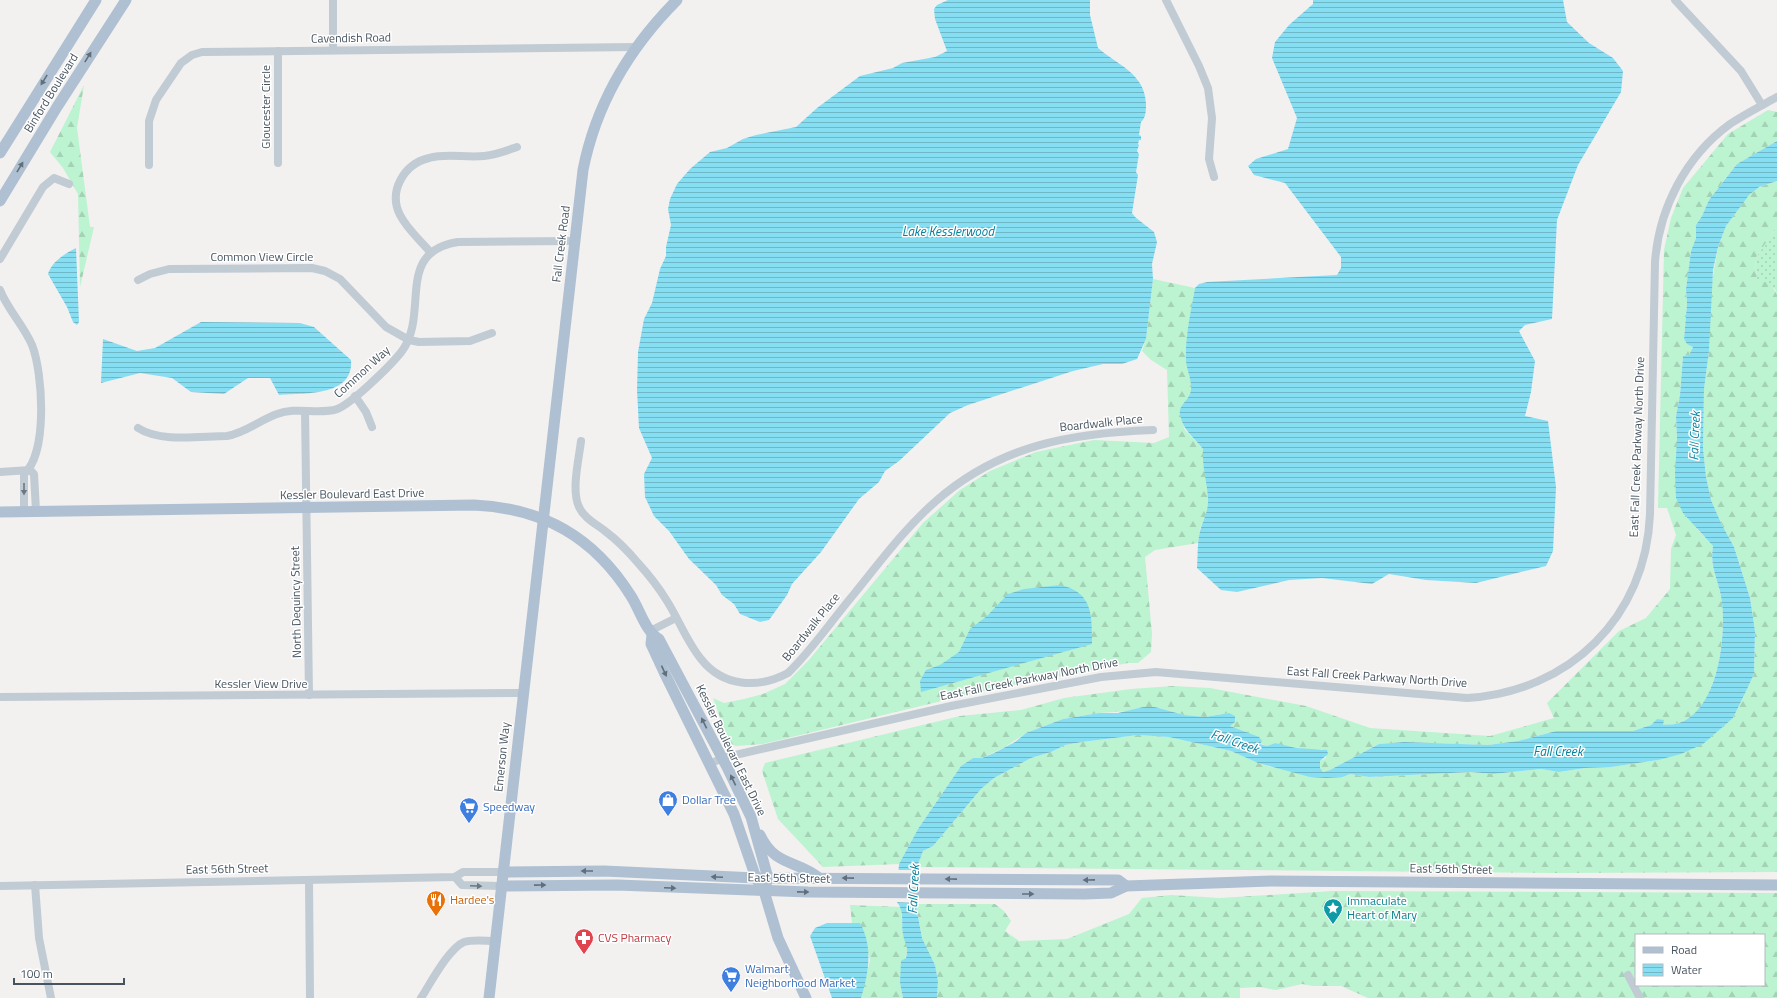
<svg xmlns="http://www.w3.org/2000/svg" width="1777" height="998" font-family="'Titillium Web',sans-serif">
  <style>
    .green { fill: url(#green-dots) }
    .forest { fill: url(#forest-firs); fill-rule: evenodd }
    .water { fill: url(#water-rules) }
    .pier { fill: #f3f0f0 }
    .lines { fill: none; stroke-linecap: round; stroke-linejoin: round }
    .minor { stroke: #c0cbd3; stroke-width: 8 }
    .major { stroke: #aec0d1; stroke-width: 11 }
    .oneway { fill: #616f7c }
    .oneway2 { fill: #6b7882 }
    .labels { text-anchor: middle; stroke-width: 3; stroke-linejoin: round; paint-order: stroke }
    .street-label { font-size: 12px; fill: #47545f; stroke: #fff }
    .shop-label { font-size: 12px; fill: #366cbe; stroke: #fff; text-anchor: start }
    .food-label { font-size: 12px; fill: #c56008; stroke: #fff; text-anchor: start }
    .culture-label { font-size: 12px; fill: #0d838f; stroke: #fff; text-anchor: start }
    .health-label { font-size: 12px; fill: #be3a42; stroke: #fff; text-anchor: start }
    .water-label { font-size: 13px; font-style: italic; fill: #04819d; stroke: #fff }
  </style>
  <defs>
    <pattern id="green-dots" width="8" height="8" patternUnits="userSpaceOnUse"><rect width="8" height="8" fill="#bcf3d0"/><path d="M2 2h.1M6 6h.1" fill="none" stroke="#a3d2b5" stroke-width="1.8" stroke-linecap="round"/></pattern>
    <pattern id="forest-firs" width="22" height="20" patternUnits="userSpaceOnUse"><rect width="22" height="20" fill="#bcf3d0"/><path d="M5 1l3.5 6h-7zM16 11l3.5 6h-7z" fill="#a3d2b5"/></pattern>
    <pattern id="water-rules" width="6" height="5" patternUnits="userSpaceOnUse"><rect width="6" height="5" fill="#86def2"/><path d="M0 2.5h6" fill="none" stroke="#6fb7c7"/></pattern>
  </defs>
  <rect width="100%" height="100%" fill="#f3f0f0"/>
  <path class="green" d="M1777 226V295L1775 289 1757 279 1755 259Z"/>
  <g class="forest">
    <path d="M84 85 77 128 90 227H94L80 287 78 194 63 168 50 152Z"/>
    <path d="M1768 110 1777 112V141L1737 164 1709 200 1702 216 1696 225V238L1691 251 1686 289 1687 304 1684 339 1693 347 1689 355 1683 356 1680 395 1676 416 1677 439 1697 529 1713 546C1709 569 1719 580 1722 602 1726 637 1718 712 1678 723 1673 725 1668 724 1663 725L1657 719 1651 725 1633 731H1556L1518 741 1488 745 1404 742 1379 744 1330 770 1323 772 1320 768V761L1326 758 1323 749C1308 751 1289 748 1275 743L1267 746 1260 743 1248 734 1230 726 1229 713 1205 717 1184 715 1155 707H1143L1130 711 1099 713 1063 719 1026 733 1005 747 982 758H973L961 766 918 829 899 864 823 867 778 819 762 771 765 763 960 716 1021 710 1064 698 1131 689 1173 686 1210 688 1306 706 1370 728 1490 736 1554 718 1547 703 1619 631 1646 618 1670 589 1671 549 1676 535 1667 508H1658L1664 250 1671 218 1683 188 1728 134Z"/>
    <path d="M1777 181V226L1755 259 1757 279C1767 282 1773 285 1777 295V872L1558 873 917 867 923 851 933 846 981 789 994 778 1031 758 1051 752 1065 745 1082 742 1138 735 1169 737 1231 751 1258 763 1271 767 1343 777 1350 774 1369 777 1471 772 1493 774 1541 769 1559 772 1585 768 1611 767 1658 760 1733 718 1754 674 1755 631 1750 598 1734 547 1721 523 1711 500 1706 477 1703 448 1704 389 1709 351 1711 287 1718 247 1726 226 1749 194 1759 187Z"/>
    <path d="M1153 279 1195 288 1187 335 1188 369 1192 385 1191 394 1181 407V418L1185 430 1203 449 1209 498 1208 510 1200 529 1198 543 1155 550 1145 557 1152 634 1151 652 1138 663H1128L983 691 763 744 736 746 729 743 713 698 724 703 744 699 763 694 785 684 808 661 923 523 960 490 990 471 1036 452 1094 440 1154 443 1169 437 1167 370 1151 360 1142 351 1146 339Z"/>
    <path d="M1333 891 1777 893V998H1368L1341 986H1313L1302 984 1276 990 1260 987 1240 988V998H937L938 981 935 965 922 938 916 904H995L1004 911 1011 921 1005 931 1019 941 1067 939 1129 914 1142 898 1171 895 1220 898ZM1636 935H1764V985H1636Z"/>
    <path d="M850 905 901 907 903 934 908 946 900 983 903 998H861L870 960 860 923H852Z"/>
  </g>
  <g class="water">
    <path d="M948 0H1090V15L1098 48C1117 65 1145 73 1146 104 1146 110 1146 118 1141 122L1139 135 1141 136V140H1139L1138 144 1139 145 1137 151 1139 154 1136 172 1138 175 1132 213 1135 217 1154 232 1157 242 1152 264 1153 279 1146 339 1137 359 1122 364H1103L1073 371 968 405 950 413 899 461 885 471 879 482 859 499 821 552 792 584 787 595 769 620 760 622 740 614 734 604 722 595 716 585 689 559 669 531 654 516 645 497 644 474 652 458 639 428 637 390 638 352 644 319 652 303 660 269 666 256V247L671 225 668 209 670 199 677 184 690 169 710 152 727 148 743 139 756 135 796 127 817 108 860 76 893 68 902 63 935 57 947 51 935 19 934 9 937 5Z"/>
    <path d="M1313 0H1563L1567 22 1589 43 1613 58 1623 71 1621 92 1578 165 1557 220 1552 319 1525 325 1519 331 1535 361 1531 392 1525 416 1548 421 1556 487 1553 551 1546 566 1476 583 1426 580 1389 574 1372 584 1322 578 1289 580 1237 592 1221 590 1197 568C1198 555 1197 544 1200 531 1203 520 1209 511 1208 498 1207 480 1202 469 1203 449 1193 436 1183 431 1180 414 1178 405 1190 400 1191 390 1192 380 1187 371 1186 361 1185 335 1191 312 1195 288L1199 284 1207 282 1337 275 1341 268V257L1285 183 1254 175 1248 166 1256 159 1288 149 1297 118 1272 58 1275 42 1289 25 1313 4Z"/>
    <path d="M1777 141V181L1759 187 1749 195 1726 226 1718 247 1713 270 1709 351 1704 389 1703 448 1706 477 1711 500 1721 523 1734 547 1750 598 1755 631 1754 674 1747 689 1733 718 1703 744 1681 754 1658 760 1611 767 1585 768 1559 772 1541 769 1493 774 1471 772 1369 777 1350 774 1343 777 1326 778 1310 777 1258 763 1231 751 1169 737 1138 735 1082 742 1065 745 1051 752 1031 758 994 778 981 789 933 846 923 851 917 867 915 900 922 938 935 965 938 981 937 998H903L900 983 901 961 906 958C909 942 905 947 903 934 901 921 905 911 896 901L899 864 918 829 961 766 973 758H982L994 753 1015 742 1026 733 1063 719 1099 713H1118L1143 707H1155L1184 715 1205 717 1229 713 1235 716V722L1230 726 1259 737 1262 741 1260 744 1267 746 1275 743 1296 748 1327 750 1328 754 1320 761V768L1323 772 1330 770 1379 744 1404 742 1488 745 1518 741 1556 731H1633L1651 725 1657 719 1664 720 1663 725C1668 724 1674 725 1679 723 1718 710 1726 638 1722 603 1720 581 1709 570 1713 546L1683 513 1676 498 1675 473 1677 439 1676 416 1680 395 1683 356 1689 355 1693 347 1687 344 1684 339 1687 304 1686 289 1691 251 1696 238V225L1702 216 1709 200 1737 164Z"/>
    <path d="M76 248 79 322 77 325 73 322 67 307 48 274C52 261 66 253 76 248Z"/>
    <path d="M201 322 300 323 314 327 351 360C354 397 304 393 279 395L270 378H248L224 394 191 392 172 378 140 373 101 383 103 339 137 351 155 348Z"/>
    <path d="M1060 585C1093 592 1092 615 1092 644L921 692 920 681 926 670 940 665 959 652 970 629 987 616 1008 594 1024 589Z"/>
    <path d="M827 923H860C873 947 869 972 861 998H832L810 936 815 928Z"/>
  </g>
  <path class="pier" d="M896 870H919L918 903 894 902Z"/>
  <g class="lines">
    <g class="minor">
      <path d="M333 0V50"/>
      <path d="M1166 0 1199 66 1208 88 1212 118 1209 159 1214 177"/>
      <path d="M1675 0 1741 71 1762 105"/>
      <path d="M278 51V163"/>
      <path d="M149 165V121L156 100 181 63 192 55 202 52 636 47"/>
      <path d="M431 253C421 241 407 229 400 215 388 191 404 164 429 158 446 153 466 158 484 156 496 155 506 151 517 147"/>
      <path d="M0 259 43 187 54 178 69 184"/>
      <path d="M138 280 150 274 169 269 312 268 325 271 340 279 386 327 409 340 419 342 470 341 492 333"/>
      <path d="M0 290C8 310 24 326 32 345 43 373 48 454 24 474V511"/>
      <path d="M355 396 366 412 372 427"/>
      <path d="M305 411 309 695"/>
      <path d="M138 428C161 443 201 436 227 436 245 433 260 420 277 414 295 407 315 414 334 410 348 408 393 363 402 351 430 313 394 252 458 242L574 241"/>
      <path d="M581 441C579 459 571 490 579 507 584 518 596 524 605 531 617 540 628 551 638 563 649 575 659 588 667 601 679 620 687 642 701 659 723 687 758 689 788 673 812 650 832 620 854 594 880 562 905 528 936 501 1000 445 1071 433 1153 430"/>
      <path d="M30 470 34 474 36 511"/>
      <path d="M0 472 30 470"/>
      <path d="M650 631 676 618"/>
      <path d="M0 697 522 693"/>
      <path d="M710 764 722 758 951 706 1101 677 1156 672 1467 698C1569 692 1646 617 1650 514L1655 262C1659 208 1686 156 1730 124 1745 114 1761 106 1777 97"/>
      <path d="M455 877 462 885 501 886"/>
      <path d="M309 881 310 998"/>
      <path d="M35 885 39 938 51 998"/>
      <path d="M0 886 455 877 463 872H503"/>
      <path d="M1628 975 1640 998"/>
      <path d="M421 998C430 984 449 948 464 942 473 939 486 941 495 941"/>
    </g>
    <g class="major">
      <path d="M0 153 96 0"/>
      <path d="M0 201 57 107 126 0"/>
      <path d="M0 512 474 505C543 508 594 537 631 596 640 610 645 631 659 639L728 769 751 817 768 878 764 891"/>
      <path d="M652 635 651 644 664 672 734 814 756 878 764 891 778 938 806 998"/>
      <path d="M760 835C775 867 798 860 819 878"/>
      <path d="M503 872 604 871 756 878 1118 880 1126 886"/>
      <path d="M501 886 617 885 808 892 1084 894 1111 893 1126 886 1271 881 1777 885"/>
      <path d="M489 998 583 170C596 104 630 47 677 0"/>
    </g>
  </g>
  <defs><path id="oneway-solid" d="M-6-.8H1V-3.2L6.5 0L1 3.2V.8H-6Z"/></defs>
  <g class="oneway">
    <use href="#oneway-solid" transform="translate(88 57) rotate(-58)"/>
    <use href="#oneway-solid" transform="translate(44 80) rotate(122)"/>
    <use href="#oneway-solid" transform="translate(20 167) rotate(-59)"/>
    <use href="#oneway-solid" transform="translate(664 671) rotate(65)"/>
    <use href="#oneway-solid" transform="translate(704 723) rotate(-116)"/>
    <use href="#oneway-solid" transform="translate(733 780) rotate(-116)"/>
    <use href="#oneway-solid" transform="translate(587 871) rotate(-180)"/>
    <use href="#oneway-solid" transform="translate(717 877) rotate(-178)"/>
    <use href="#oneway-solid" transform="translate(848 878) rotate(-179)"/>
    <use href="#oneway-solid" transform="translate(951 879) rotate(-179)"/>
    <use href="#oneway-solid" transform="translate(1089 880) rotate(179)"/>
    <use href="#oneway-solid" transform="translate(540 885) rotate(-1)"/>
    <use href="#oneway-solid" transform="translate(670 888) rotate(3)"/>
    <use href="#oneway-solid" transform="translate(803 892) rotate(1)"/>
    <use href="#oneway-solid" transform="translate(1028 894)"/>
  </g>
  <g class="oneway2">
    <use href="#oneway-solid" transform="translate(24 489) rotate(90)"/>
    <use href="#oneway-solid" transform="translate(476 886) rotate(2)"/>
  </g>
  <defs>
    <symbol id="shop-pin" viewBox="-11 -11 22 30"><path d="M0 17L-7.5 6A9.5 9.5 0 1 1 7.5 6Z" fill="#3f7fe0" stroke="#fff"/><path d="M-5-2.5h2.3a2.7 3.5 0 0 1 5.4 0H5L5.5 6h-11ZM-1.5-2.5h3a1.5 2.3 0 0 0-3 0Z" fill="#fff"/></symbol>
    <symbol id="supermarket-pin" viewBox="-11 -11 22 30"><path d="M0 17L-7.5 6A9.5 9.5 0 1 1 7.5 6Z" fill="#3f7fe0" stroke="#fff"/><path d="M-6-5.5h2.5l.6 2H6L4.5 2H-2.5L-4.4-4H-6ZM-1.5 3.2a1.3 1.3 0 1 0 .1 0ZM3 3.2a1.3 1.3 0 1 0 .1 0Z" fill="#fff"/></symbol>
    <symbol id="restaurant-pin" viewBox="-11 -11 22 30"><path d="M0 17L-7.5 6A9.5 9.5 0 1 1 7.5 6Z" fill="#e8710a" stroke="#fff"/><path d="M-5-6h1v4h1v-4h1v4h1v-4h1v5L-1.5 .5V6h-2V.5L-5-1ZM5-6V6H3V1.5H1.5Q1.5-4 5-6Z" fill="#fff"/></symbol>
    <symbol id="sight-pin" viewBox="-11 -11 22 30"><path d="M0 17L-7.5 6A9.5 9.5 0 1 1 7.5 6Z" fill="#0f9aa8" stroke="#fff"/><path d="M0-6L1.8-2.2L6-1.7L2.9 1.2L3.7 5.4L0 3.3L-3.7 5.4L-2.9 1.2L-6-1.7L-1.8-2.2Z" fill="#fff"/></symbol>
    <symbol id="pharmacy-pin" viewBox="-11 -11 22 30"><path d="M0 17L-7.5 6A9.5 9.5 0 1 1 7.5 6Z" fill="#e0444e" stroke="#fff"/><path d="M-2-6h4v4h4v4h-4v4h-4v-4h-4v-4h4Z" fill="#fff"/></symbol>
  </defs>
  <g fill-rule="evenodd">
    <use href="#shop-pin" x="657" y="789" width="22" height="30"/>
    <use href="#supermarket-pin" x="458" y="796" width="22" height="30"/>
    <use href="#restaurant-pin" x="425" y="889" width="22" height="30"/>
    <use href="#sight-pin" x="1322" y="897" width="22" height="30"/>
    <use href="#pharmacy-pin" x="573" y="927" width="22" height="30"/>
    <use href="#supermarket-pin" x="720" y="965" width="22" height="30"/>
  </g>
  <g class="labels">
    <g class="street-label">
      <text transform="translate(351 38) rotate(-1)" y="4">Cavendish Road</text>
      <text transform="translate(51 93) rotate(-58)" y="4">Binford Boulevard</text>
      <text transform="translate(266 107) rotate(-90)" y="4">Gloucester Circle</text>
      <text transform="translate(561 244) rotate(-83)" y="4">Fall Creek Road</text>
      <text x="262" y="261">Common View Circle</text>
      <text transform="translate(362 372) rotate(-42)" y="4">Common Way</text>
      <text transform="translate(1101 423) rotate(-6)" y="4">Boardwalk Place</text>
      <text transform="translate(1637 447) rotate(-88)" y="4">East Fall Creek Parkway North Drive</text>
      <text transform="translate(352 494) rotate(-1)" y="4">Kessler Boulevard East Drive</text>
      <text transform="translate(296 602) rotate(-91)" y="4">North Dequincy Street</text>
      <text transform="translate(811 627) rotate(-51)" y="4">Boardwalk Place</text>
      <text transform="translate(1377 677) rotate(4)" y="4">East Fall Creek Parkway North Drive</text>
      <text transform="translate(1029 679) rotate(-11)" y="4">East Fall Creek Parkway North Drive</text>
      <text x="261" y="688">Kessler View Drive</text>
      <text transform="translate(731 750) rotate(64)" y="4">Kessler Boulevard East Drive</text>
      <text transform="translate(502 757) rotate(-84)" y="4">Emerson Way</text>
      <text transform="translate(227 869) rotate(-1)" y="4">East 56th Street</text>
      <text transform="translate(1451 869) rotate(1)" y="4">East 56th Street</text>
      <text transform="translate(789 878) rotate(1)" y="4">East 56th Street</text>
    </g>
    <g class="shop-label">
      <text x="682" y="804">Dollar Tree</text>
      <text x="483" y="811">Speedway</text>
      <text x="745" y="973">Walmart<tspan x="745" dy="14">Neighborhood Market</tspan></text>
    </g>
    <g class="food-label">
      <text x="450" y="904">Hardee's</text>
    </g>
    <g class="culture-label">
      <text x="1347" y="905">Immaculate<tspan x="1347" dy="14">Heart of Mary</tspan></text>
    </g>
    <g class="health-label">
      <text x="598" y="942">CVS Pharmacy</text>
    </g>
    <g class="water-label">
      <text x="948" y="236">Lake Kesslerwood</text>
      <text transform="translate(1694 436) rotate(-88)" y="5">Fall Creek</text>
      <text transform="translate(1235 741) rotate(19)" y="5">Fall Creek</text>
      <text x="1558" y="756">Fall Creek</text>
      <text transform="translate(913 889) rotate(-87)" y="5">Fall Creek</text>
    </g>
  </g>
  <rect x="1635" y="934" width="130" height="52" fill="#ffffff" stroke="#b5bbbf"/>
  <rect x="1643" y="947" width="20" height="6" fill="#aec0d1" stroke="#b5bbbf"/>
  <text x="1671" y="954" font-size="12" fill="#47545f">Road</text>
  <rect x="1643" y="964" width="20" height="12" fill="url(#water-rules)" stroke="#b5bbbf"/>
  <text x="1671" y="974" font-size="12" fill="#47545f">Water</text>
  <path d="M14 978v6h110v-6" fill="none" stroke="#47545f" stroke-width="2"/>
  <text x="20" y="978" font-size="12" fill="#47545f" stroke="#ffffff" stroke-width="3" paint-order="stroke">100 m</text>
</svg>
